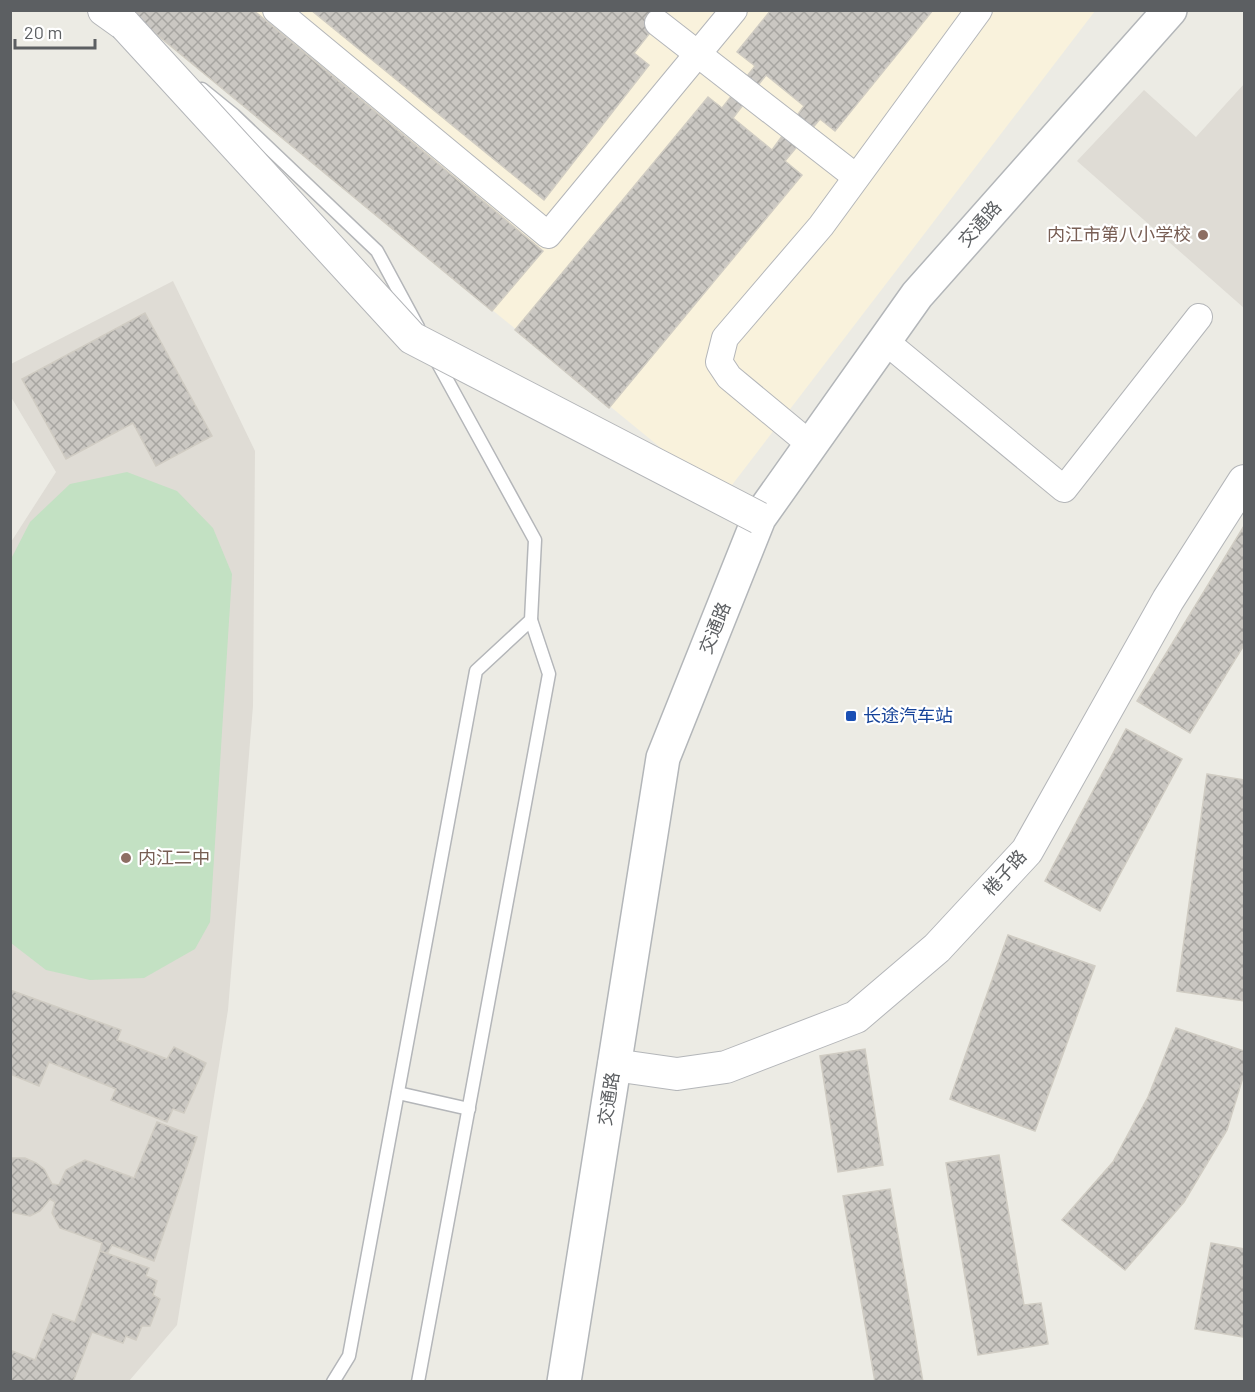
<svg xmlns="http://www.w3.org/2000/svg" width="1255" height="1392" font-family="Barlow,'Noto Sans SC',sans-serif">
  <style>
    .commercial { fill: #f9f2dc }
    .education { fill: #dfdcd5 }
    .pitch { fill: #c3e1c3 }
    .building { fill: url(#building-cross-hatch); stroke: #d0ccc3; stroke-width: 1.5; fill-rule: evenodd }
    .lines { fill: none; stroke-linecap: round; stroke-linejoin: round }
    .service-casing { stroke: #b4b6b9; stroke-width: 15 }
    .minor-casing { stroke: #b4b6b9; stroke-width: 28 }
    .tertiary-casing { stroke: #b4b6b9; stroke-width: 34 }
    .secondary-casing { stroke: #b3b6b9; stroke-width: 36 }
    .service { stroke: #fff; stroke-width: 12 }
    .minor { stroke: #fff; stroke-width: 26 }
    .tertiary { stroke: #fff; stroke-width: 32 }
    .secondary { stroke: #fff; stroke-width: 33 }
    .tertiary-bridge-casing { stroke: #b4b6b9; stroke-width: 34; stroke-linecap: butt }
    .tertiary-bridge { stroke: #fff; stroke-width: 32 }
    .education-dot { fill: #8d6e63; stroke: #fff; stroke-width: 2 }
    .transit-dot { fill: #1a4fb4; stroke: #fff; stroke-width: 2 }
    .labels { text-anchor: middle; stroke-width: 4.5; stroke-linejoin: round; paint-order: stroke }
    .street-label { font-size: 18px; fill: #5c5f62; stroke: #fff }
    .education-label { font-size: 18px; fill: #785e54; stroke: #fff; text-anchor: end }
    .transit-label { font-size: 18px; fill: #164399; stroke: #fff; text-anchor: start }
  </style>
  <defs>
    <pattern id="building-cross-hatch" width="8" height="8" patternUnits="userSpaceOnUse" patternTransform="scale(1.5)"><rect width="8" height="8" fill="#cac7c2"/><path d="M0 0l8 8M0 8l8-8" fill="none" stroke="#a7a5a1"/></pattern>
  </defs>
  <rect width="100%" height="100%" fill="#ecebe4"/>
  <path class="commercial" d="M127 11H1095L722 498Z"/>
  <g class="education">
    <path d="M1244 84V308L1077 161 1144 90 1196 137Z"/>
    <path d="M173 281 255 451 253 706 228 1010 177 1325 129 1381H11V542L56 472 11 397V364Z"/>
  </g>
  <path class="pitch" d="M127 472 177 491 213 528 232 574 210 922 195 949 144 978 90 980 46 970 11 943V559L30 522 70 484Z"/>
  <g class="building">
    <path d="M127 10H253L543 251 492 311Z"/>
    <path d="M311 10H668L634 53 649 65 544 200Z"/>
    <path d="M771 10H933L835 131 820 119 785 161 802 175 609 408 515 330 708 97 722 108 755 66 737 52ZM766 75 804 106 772 150 733 118Z"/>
    <path d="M145 313 212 436 156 466 133 423 66 459 22 379Z"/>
    <path d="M1244 526V645L1190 733 1137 701Z"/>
    <path d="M1126 729 1182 759 1100 911 1045 881Z"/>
    <path d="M1207 774 1244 780V1001L1177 991Z"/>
    <path d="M1008 935 1095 966 1035 1131 950 1099Z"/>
    <path d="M10 990 121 1030 117 1040 167 1059 174 1047 206 1063 184 1113 173 1109 167 1122 111 1100 116 1089 49 1062 39 1086 10 1074Z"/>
    <path d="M1176 1028 1244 1051V1074L1227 1130 1184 1202 1125 1270 1062 1220 1113 1162 1148 1097Z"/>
    <path d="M865 1049 883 1165 838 1172 820 1056Z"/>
    <path d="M157 1122 197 1137 154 1261 112 1245 107 1254 100 1251 102 1243 60 1228 52 1213 55 1202 50 1199 40 1211 30 1216 10 1212V1158H25L36 1163 44 1169 52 1184 59 1185 66 1170 85 1160 134 1178Z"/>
    <path d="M999 1155 1024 1305 1041 1303 1048 1344 978 1355 946 1163Z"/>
    <path d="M890 1189 923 1382H875L843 1196Z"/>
    <path d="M1211 1243 1244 1249V1337L1195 1329Z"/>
    <path d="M100 1251 149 1268 146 1276 157 1281 153 1295 160 1299 150 1326H142L136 1340 126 1336 123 1343 92 1332 73 1382H10V1350L35 1360 53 1314 75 1322Z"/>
  </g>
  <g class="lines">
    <defs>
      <g id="service">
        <path d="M202 89 234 115 377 251 418 327"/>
        <path d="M398 1093 469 1109"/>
        <path d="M333 1382 349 1356 476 671 531 620 535 540 435 358"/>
        <path d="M418 1382 549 674 531 620"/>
      </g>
      <g id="minor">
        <path d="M276 10 548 235 734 10"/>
        <path d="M658 23 856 177"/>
        <path d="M885 341 1064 489 1199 317"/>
        <path d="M811 445 729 377 719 362 725 338 821 226 979 10"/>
      </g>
      <g id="tertiary">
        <path d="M104 10 125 25"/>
        <path d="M614 1065 677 1074 726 1067 856 1017 937 948 1027 851 1168 600 1244 481"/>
      </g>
      <path id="secondary" d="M564 1382 663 758 759 518 917 295 1170 10"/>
    </defs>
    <use href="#service" class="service-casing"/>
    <use href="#minor" class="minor-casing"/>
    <use href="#tertiary" class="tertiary-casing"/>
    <use href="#secondary" class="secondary-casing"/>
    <use href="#service" class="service"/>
    <use href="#minor" class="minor"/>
    <use href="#tertiary" class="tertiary"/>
    <use href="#secondary" class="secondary"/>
    <defs>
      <path id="tertiary-bridge" d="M125 25 412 338 759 518"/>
    </defs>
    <use href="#tertiary-bridge" class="tertiary-bridge-casing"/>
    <use href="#tertiary-bridge" class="tertiary-bridge"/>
  </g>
  <g class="education-dot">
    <circle cx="1203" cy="235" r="6"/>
    <circle cx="126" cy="858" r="6"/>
  </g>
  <rect class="transit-dot" x="845" y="710" width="12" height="12" rx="3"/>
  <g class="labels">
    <g class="street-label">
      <text transform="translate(980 224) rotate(-49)" y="6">交通路</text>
      <text transform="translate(715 628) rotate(-68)" y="6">交通路</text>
      <text transform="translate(1005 873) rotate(-48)" y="6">棬子路</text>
      <text transform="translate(609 1099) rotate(-81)" y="6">交通路</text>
    </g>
    <g class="education-label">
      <text x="1191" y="241">内江市第八小学校</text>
      <text x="138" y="864" text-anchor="start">内江二中</text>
    </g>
    <g class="transit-label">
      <text x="863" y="722">长途汽车站</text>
    </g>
  </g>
  <rect width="1255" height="1392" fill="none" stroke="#5c5f62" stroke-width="24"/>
  <path d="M15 39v9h80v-9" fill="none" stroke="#5c5f62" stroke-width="3"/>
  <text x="24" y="39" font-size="18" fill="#5c5f62" stroke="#ffffff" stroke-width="4.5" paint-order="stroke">20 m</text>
</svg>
